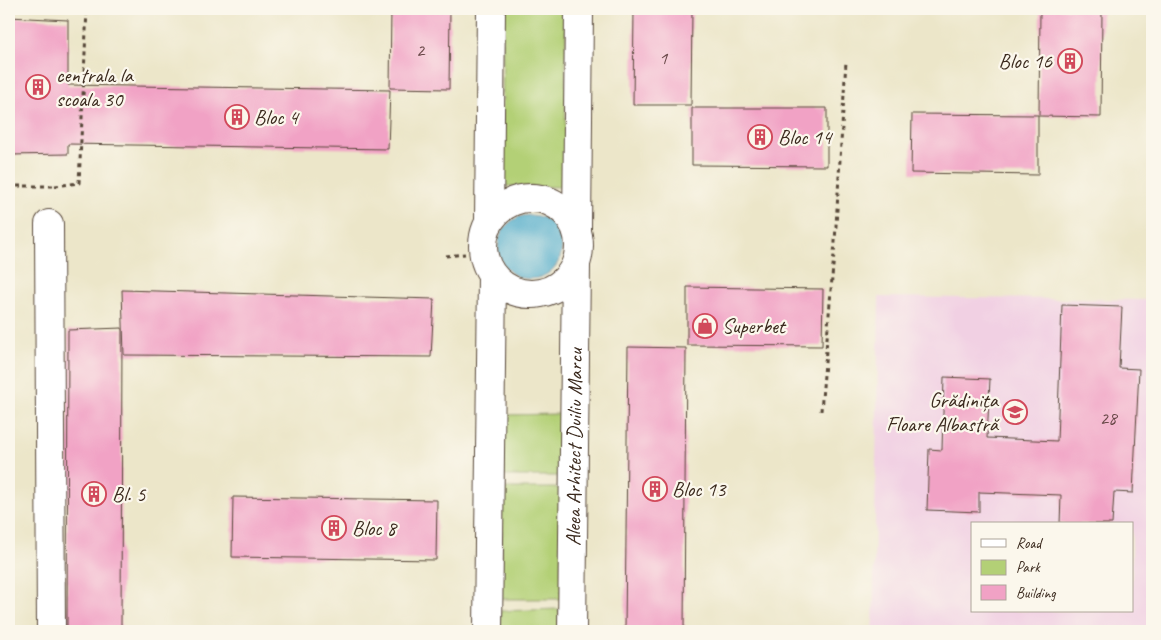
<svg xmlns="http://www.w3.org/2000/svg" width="1161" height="640" font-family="Caveat,sans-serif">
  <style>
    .built { fill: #f1d0e3; fill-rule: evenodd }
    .green { fill: #b3d076; stroke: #777d4a }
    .water { fill: #4aa9c9; stroke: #426a74 }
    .building { fill: #f1a2c5 }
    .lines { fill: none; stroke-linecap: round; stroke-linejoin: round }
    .minor-casing { stroke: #564638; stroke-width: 30 }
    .path { stroke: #564638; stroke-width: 3; stroke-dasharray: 4 4; stroke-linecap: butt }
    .minor { stroke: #fff; stroke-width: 28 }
    .labels { text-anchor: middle; stroke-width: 4.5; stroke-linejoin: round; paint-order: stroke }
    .number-label { font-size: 19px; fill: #684848 }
    .poi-label { font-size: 21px; fill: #3b2a1e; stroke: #fbf7ec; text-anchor: start }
    .street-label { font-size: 21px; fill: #3b2a1e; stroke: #fbf7ec }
  </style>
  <rect width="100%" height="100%" fill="#fbf7ec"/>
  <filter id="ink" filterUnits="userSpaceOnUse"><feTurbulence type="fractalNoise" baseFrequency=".02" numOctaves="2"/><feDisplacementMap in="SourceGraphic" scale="10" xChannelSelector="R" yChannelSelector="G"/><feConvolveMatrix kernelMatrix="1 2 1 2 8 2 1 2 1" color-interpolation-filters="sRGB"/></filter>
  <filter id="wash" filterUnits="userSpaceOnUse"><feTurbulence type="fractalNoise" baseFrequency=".0096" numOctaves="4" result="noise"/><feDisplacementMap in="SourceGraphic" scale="20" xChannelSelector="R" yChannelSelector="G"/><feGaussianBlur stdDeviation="1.12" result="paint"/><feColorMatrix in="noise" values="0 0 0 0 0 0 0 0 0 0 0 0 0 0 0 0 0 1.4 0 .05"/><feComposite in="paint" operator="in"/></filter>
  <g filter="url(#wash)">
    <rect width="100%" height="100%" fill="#ece6c9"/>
    <path class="built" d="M879 297 1152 300V631H873ZM972 524H1132V611H972Z"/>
    <g class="green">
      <path d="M503 9H566L565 187 502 186Z"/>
      <path d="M561 414V476H502L501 415Z"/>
      <rect x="502" y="488" width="59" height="111"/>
      <path d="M559 609V631H500V611Z"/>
    </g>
    <circle class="water" cx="530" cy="247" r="32"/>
    <g id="blocks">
      <g class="building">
        <path d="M391 9H450L449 89 390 88Z"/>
        <path d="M634 9H692L691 105H633Z"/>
        <path d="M1040 9H1102L1101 117 1039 116Z"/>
        <path d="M9 17 68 20V85L390 90 388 149 68 144V154L9 155Z"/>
        <path d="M692 108H827V166L692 165Z"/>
        <path d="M912 114 1038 115V175L911 173Z"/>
        <path d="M687 287 823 289 822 346 687 345Z"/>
        <path d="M122 290 434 299 431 357 124 355Z"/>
        <path d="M1062 305 1122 307 1119 368 1139 369 1133 493 1114 492 1112 524H1060L1061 495 979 492V512L927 510 929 449 942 450 944 377 990 379 987 438 1057 441Z"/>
        <path d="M122 328 121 631H67L68 330Z"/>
        <path d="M628 347 686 348 684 631H625Z"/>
        <path d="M233 497 437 500 436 560 232 557Z"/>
      </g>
    </g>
  </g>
  <g filter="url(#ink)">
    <use href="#blocks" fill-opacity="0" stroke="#564638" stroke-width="1"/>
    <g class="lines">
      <defs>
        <g id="minor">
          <circle cx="531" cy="246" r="48"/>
          <path d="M489 222 491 9"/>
          <path d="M49 224 51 631"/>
          <path d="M577 230 579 9"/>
          <path d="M488 631 492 275"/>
          <path id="s1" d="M572 631 576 264"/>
        </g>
      </defs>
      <use href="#minor" class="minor-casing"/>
      <g class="path">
        <path d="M9 186H55"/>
        <path d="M55 186 79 183 87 9"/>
        <path d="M446 256 465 254"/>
        <path d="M821 411 835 242 846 61"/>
      </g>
      <use href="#minor" class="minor"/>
    </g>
  </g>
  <defs>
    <symbol id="building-ring" viewBox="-11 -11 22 22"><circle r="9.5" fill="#fbf7ec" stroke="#d1495b" stroke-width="1.5"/><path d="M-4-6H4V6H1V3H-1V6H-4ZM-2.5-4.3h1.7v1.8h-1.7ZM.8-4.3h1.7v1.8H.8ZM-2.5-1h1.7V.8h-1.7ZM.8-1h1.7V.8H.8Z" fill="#d1495b"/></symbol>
    <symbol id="shop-ring" viewBox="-11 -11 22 22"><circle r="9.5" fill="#fbf7ec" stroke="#d1495b" stroke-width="1.5"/><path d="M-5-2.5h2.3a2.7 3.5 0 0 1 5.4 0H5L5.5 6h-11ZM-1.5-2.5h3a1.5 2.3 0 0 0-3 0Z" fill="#d1495b"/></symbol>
    <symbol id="school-ring" viewBox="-11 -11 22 22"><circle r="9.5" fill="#fbf7ec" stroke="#d1495b" stroke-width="1.5"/><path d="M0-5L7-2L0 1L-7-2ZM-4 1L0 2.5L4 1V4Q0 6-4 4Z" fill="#d1495b"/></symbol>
  </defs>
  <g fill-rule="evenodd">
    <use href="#building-ring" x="1056" y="47" width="28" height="28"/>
    <use href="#building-ring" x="24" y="73" width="28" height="28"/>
    <use href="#building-ring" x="223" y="103" width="28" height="28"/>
    <use href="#building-ring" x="746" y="123" width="28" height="28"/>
    <use href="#shop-ring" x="691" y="312" width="28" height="28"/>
    <use href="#school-ring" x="1001" y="398" width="28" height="28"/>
    <use href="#building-ring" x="641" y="475" width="28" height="28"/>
    <use href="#building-ring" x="80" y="480" width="28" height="28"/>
    <use href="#building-ring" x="320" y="514" width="28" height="28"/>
  </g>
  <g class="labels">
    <g class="number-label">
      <text x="420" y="56">2</text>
      <text x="663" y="64">1</text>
      <text x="1108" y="424">28</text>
    </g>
    <g class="poi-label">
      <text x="1052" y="68" text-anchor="end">Bloc 16</text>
      <text x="56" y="82">centrala la<tspan x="56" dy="24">scoala 30</tspan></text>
      <text x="254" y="124">Bloc 4</text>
      <text x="778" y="144">Bloc 14</text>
      <text x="722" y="333">Superbet</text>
      <text x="998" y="407" text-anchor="end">Grădinița<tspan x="998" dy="24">Floare Albastră</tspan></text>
      <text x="672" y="496">Bloc 13</text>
      <text x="112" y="501">Bl. 5</text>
      <text x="352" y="535">Bloc 8</text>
    </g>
    <g class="street-label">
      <text dy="7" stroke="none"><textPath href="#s1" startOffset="184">Aleea Arhitect Duiliu Marcu</textPath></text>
    </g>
  </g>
  <rect width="1161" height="640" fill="none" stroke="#fbf7ec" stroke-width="30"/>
  <rect x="971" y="522" width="162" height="90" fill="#fbf7ec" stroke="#aea59a"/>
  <rect x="981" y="539" width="25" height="8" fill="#ffffff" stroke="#aea59a"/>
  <text x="1016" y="548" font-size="15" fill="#3b2a1e">Road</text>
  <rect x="981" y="560" width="25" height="15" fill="#b3d076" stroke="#aea59a"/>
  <text x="1016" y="572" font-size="15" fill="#3b2a1e">Park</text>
  <rect x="981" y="585" width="25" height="15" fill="#f1a2c5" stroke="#aea59a"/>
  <text x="1016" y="598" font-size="15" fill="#3b2a1e">Building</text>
</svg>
